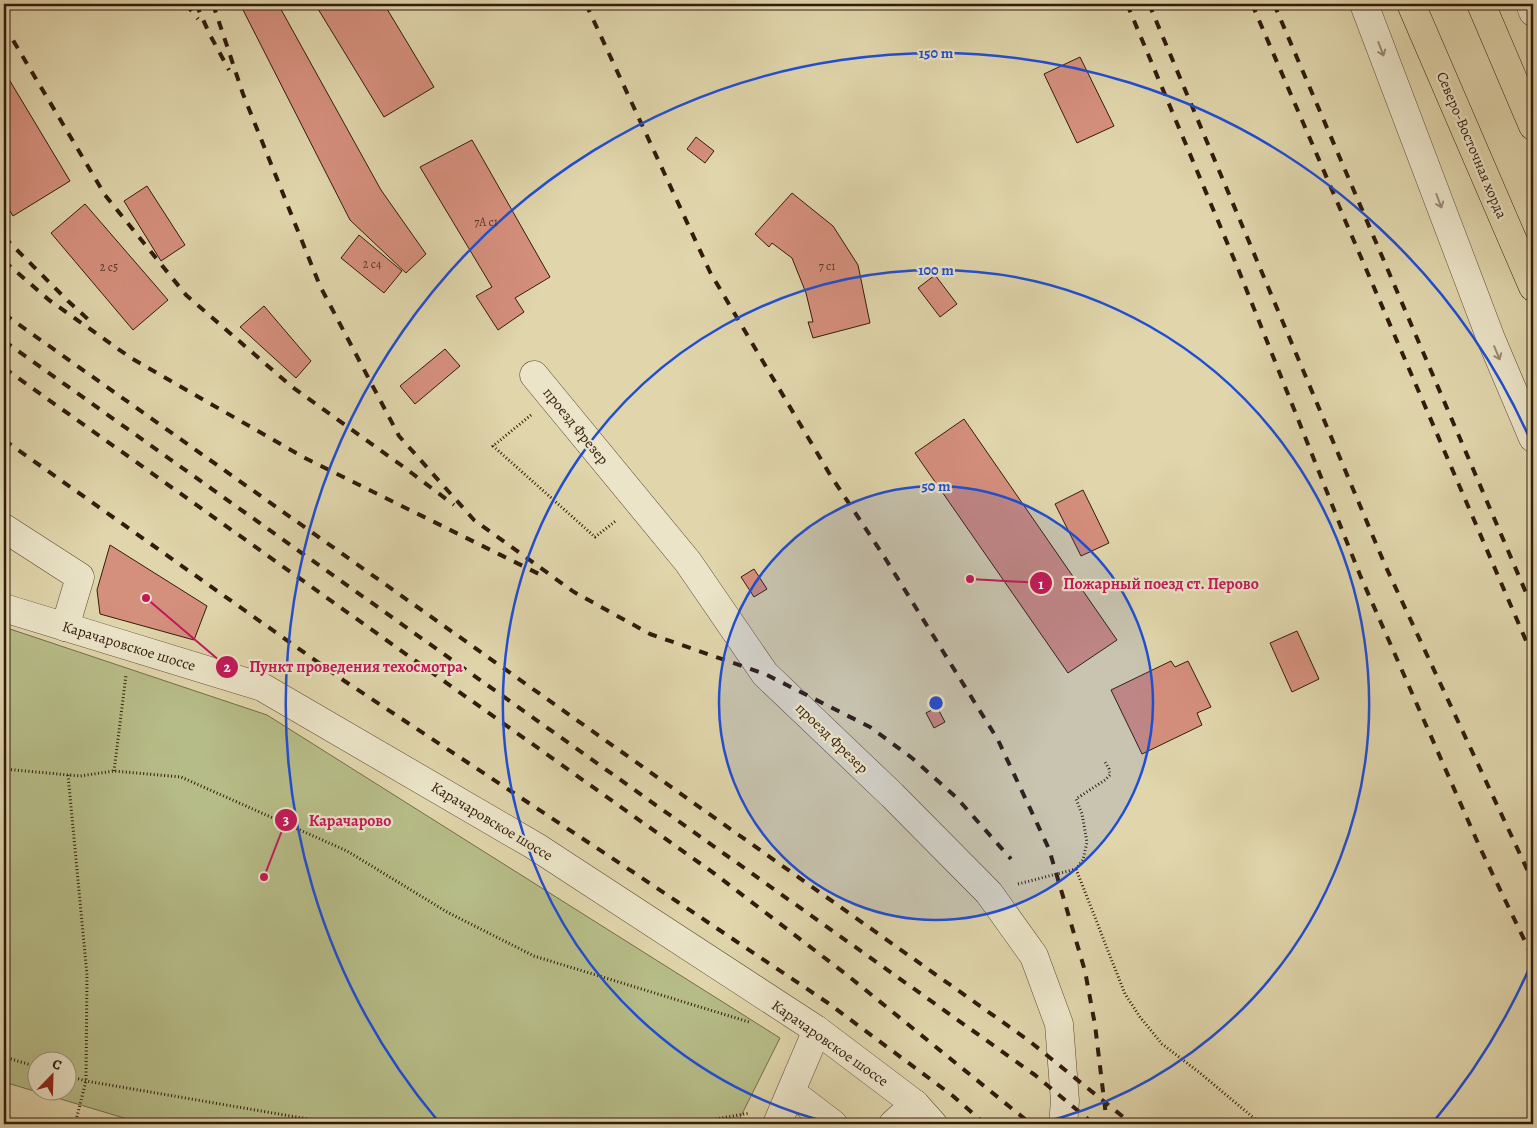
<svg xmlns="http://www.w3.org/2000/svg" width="1537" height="1128" font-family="Alegreya,serif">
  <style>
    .green { fill: #b6bc87; stroke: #746c4a; fill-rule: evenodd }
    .building { fill: #d58f7d; stroke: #321b0c }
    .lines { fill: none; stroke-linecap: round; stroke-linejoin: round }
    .minor-casing { stroke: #5e4a34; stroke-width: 29 }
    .major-casing { stroke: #321b0c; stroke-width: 29 }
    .path { stroke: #321b0c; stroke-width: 3; stroke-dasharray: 1 2.5; stroke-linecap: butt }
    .minor { stroke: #ebe4c8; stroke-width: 28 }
    .major { stroke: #e0d5ab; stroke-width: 28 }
    .rail { stroke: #321b0c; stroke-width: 4; stroke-dasharray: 9 9; stroke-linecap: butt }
    .oneway { stroke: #988a73 }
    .ring { fill: none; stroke: #1d4ed8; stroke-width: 2.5 }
    .labels { text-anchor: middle; stroke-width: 4.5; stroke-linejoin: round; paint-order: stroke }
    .number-label { font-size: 12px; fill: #5b3828 }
    .street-label { font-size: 15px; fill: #321b0c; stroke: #ebe4c8 }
    .centre { fill: #1d4ed8; stroke: #ebe4c8; stroke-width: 2.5 }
    .ring-label { font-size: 15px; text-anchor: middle; font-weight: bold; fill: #1d4ed8; stroke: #ebe4c8; stroke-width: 4.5; stroke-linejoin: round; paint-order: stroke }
    .leader { fill: none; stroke: #c2185b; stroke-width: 2 }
    .callout-dot { fill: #c2185b; stroke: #ebe4c8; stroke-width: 2 }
    .mark-label { font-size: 15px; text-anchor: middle; font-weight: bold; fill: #fff }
    .callout-label { font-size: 16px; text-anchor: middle; font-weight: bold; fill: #c2185b; stroke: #ebe4c8; stroke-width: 4.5; stroke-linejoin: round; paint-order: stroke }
  </style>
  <rect width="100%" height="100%" fill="#e0d5ab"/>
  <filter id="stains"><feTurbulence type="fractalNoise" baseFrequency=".004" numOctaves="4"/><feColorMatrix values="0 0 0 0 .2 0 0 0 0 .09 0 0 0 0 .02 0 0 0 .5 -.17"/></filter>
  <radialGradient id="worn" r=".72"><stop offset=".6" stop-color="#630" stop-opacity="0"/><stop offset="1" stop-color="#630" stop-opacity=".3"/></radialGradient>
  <path class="green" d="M4 627 267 715 780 1038 737 1124H144L4 1082ZM38 1060H68V1090H38Z"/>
  <g class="building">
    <path d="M240 4H278L381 190 426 254 406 273 350 220Z"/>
    <path d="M315 4H384L434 87 384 117Z"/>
    <path d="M1080 57 1114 126 1077 143 1044 74Z"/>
    <path d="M4 71 70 181 13 216 4 201Z"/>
    <path d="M696 137 714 151 705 163 687 149Z"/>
    <path d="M472 140 550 277 515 298 524 312 498 330 476 296 492 287 420 167Z"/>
    <path d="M147 186 185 245 161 261 124 201Z"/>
    <path d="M792 193 833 226 858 265 870 323 813 338 808 322H813L806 293 792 258 772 243 769 247 755 234Z"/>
    <path d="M85 204 168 300 133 330 51 233Z"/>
    <path d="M359 235 402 271 384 293 341 258Z"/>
    <path d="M935 275 957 304 940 317 918 288Z"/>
    <path d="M264 306 311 361 296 378 240 327Z"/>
    <path d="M445 349 460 366 415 404 400 386Z"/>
    <path d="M964 419 1117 640 1068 673 915 453Z"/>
    <path d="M1083 490 1109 543 1081 556 1055 504Z"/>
    <path d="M110 545 207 606 194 640 100 614 97 590Z"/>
    <path d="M754 569 767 589 754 597 741 577Z"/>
    <path d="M1297 631 1319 679 1292 692 1270 643Z"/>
    <path d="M1171 661 1175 667 1188 661 1211 707 1197 713 1202 725 1142 754 1111 690Z"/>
    <path d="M937 707 945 722 934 728 926 713Z"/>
  </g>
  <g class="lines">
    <defs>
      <g id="minor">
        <path d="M1364 4 1491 339 1533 438"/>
        <path d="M1530 4 1533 12"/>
        <path d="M534 375 688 562 765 674 892 795 989 893 1034 956 1059 1024 1065 1101 1063 1124"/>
        <path d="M4 528 80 577 65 627"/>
        <path d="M4 608 262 687 535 846 817 1030 915 1104 933 1124"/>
        <path d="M791 1092 833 1124"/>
        <path d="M777 1124 817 1030"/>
        <path d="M893 1124 915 1104"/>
      </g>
      <g id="major">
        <path d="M1411 4 1533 287"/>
        <path d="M1481 4 1533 126"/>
      </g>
    </defs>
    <use href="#minor" class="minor-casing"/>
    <use href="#major" class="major-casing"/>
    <g class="path">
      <path d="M531 415 493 446 595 537 617 520"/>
      <path d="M4 769 80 776 114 771 181 777 347 851 447 912 534 956 749 1022"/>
      <path d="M114 771 126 675"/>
      <path d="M68 775 87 975 86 1081 75 1124"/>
      <path d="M1076 869 1125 994 1140 1017 1162 1044 1200 1073 1261 1124"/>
      <path d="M1018 884 1076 869 1083 860 1087 842 1082 814 1076 799 1105 780 1110 775 1109 769 1104 760"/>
      <path d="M4 1057 38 1067"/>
      <path d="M68 1076 86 1081 337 1124"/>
      <path d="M688 1124 750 1113"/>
    </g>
    <use href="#minor" class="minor"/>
    <use href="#major" class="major"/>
    <g class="rail">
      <path d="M186 4 198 19"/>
      <path d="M196 4 210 35 229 70"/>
      <path d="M213 4 243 94 320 286 399 436 474 520 574 592 650 634 765 674 870 727 912 758 956 797 1011 859"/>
      <path d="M586 4 710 272 829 473 885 558 998 740 1049 849 1085 971 1095 1025 1107 1124"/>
      <path d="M1127 4 1239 271 1360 575 1481 850 1533 958"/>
      <path d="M1149 4 1385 565 1533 882"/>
      <path d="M1252 4 1533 657"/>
      <path d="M1274 4 1533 609"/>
      <path d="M4 25 105 195 186 295 291 386 401 465 454 505"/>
      <path d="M4 237 68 301 91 322"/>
      <path d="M4 261 49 300 131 358 303 457 545 577"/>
      <path d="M4 314 1028 1040 1132 1124"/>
      <path d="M4 341 1035 1075 1094 1124"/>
      <path d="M4 368 715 874 847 975 1031 1124"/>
      <path d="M4 440 343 680 633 872 828 1003 953 1096 985 1124"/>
    </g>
  </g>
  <defs><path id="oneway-shaft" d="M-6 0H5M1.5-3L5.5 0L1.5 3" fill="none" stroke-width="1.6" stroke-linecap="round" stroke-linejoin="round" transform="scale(1.25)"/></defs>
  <g class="oneway">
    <use href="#oneway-shaft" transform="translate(1381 49) rotate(69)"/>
    <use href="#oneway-shaft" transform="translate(1439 201) rotate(69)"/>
    <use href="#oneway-shaft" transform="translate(1497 353) rotate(67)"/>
  </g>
  <circle cx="936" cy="703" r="217" fill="#1d4ed8" fill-opacity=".12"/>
  <g class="ring">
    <circle cx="936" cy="703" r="217"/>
    <path d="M835 1124A433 433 0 1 1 1037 1124"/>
    <path d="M1532 962A650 650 0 0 1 1434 1121M438 1121A650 650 0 1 1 1532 444"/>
  </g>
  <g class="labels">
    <g class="number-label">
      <text x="486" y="226">7А с1</text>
      <text x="372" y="268">2 с4</text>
      <text x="827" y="270">7 c1</text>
      <text x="109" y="271">2 с5</text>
    </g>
    <g class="street-label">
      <text transform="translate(1472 145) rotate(67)" y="5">Северо-Восточная хорда</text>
      <text transform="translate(576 426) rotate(51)" y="5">проезд Фрезер</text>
      <text transform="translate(129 646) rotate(17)" y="5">Карачаровское шоссе</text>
      <text transform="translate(832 738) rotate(44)" y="5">проезд Фрезер</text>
      <text transform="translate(492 821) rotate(31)" y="5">Карачаровское шоссе</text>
      <text transform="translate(830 1043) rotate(35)" y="5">Карачаровское шоссе</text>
    </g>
  </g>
  <circle cx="936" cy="703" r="8" class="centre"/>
  <g class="ring-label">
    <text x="936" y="58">150 m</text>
    <text x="936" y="275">100 m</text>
    <text x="936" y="491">50 m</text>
  </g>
  <path class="leader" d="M970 579L1041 583M146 598L227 667M264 877L286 820"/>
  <g class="callout-dot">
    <circle cx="970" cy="579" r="5"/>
    <circle cx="146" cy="598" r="5"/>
    <circle cx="264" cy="877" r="5"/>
    <circle cx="1041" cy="583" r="12"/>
    <circle cx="227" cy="667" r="12"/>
    <circle cx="286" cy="820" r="12"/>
  </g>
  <g class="mark-label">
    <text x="1041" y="589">1</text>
    <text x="227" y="672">2</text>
    <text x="286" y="825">3</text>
  </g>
  <g class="callout-label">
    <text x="1161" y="589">Пожарный поезд ст. Перово</text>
    <text x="356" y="672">Пункт проведения техосмотра</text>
    <text x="350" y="826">Карачарово</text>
  </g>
  <rect width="1537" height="1128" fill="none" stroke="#e0d5ab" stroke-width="20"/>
  <rect x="5" y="5" width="1527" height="1118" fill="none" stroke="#321b0c" stroke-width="2.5"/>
  <rect x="10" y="10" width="1517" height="1108" fill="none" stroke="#321b0c"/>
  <g transform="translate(52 1076) rotate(23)"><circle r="24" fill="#ebe4c8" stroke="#a1947d"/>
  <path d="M0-4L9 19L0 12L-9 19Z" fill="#8f2418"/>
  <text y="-8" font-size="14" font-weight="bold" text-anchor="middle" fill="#321b0c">С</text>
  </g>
  <rect width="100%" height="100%" filter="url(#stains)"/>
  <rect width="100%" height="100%" fill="url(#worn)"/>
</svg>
